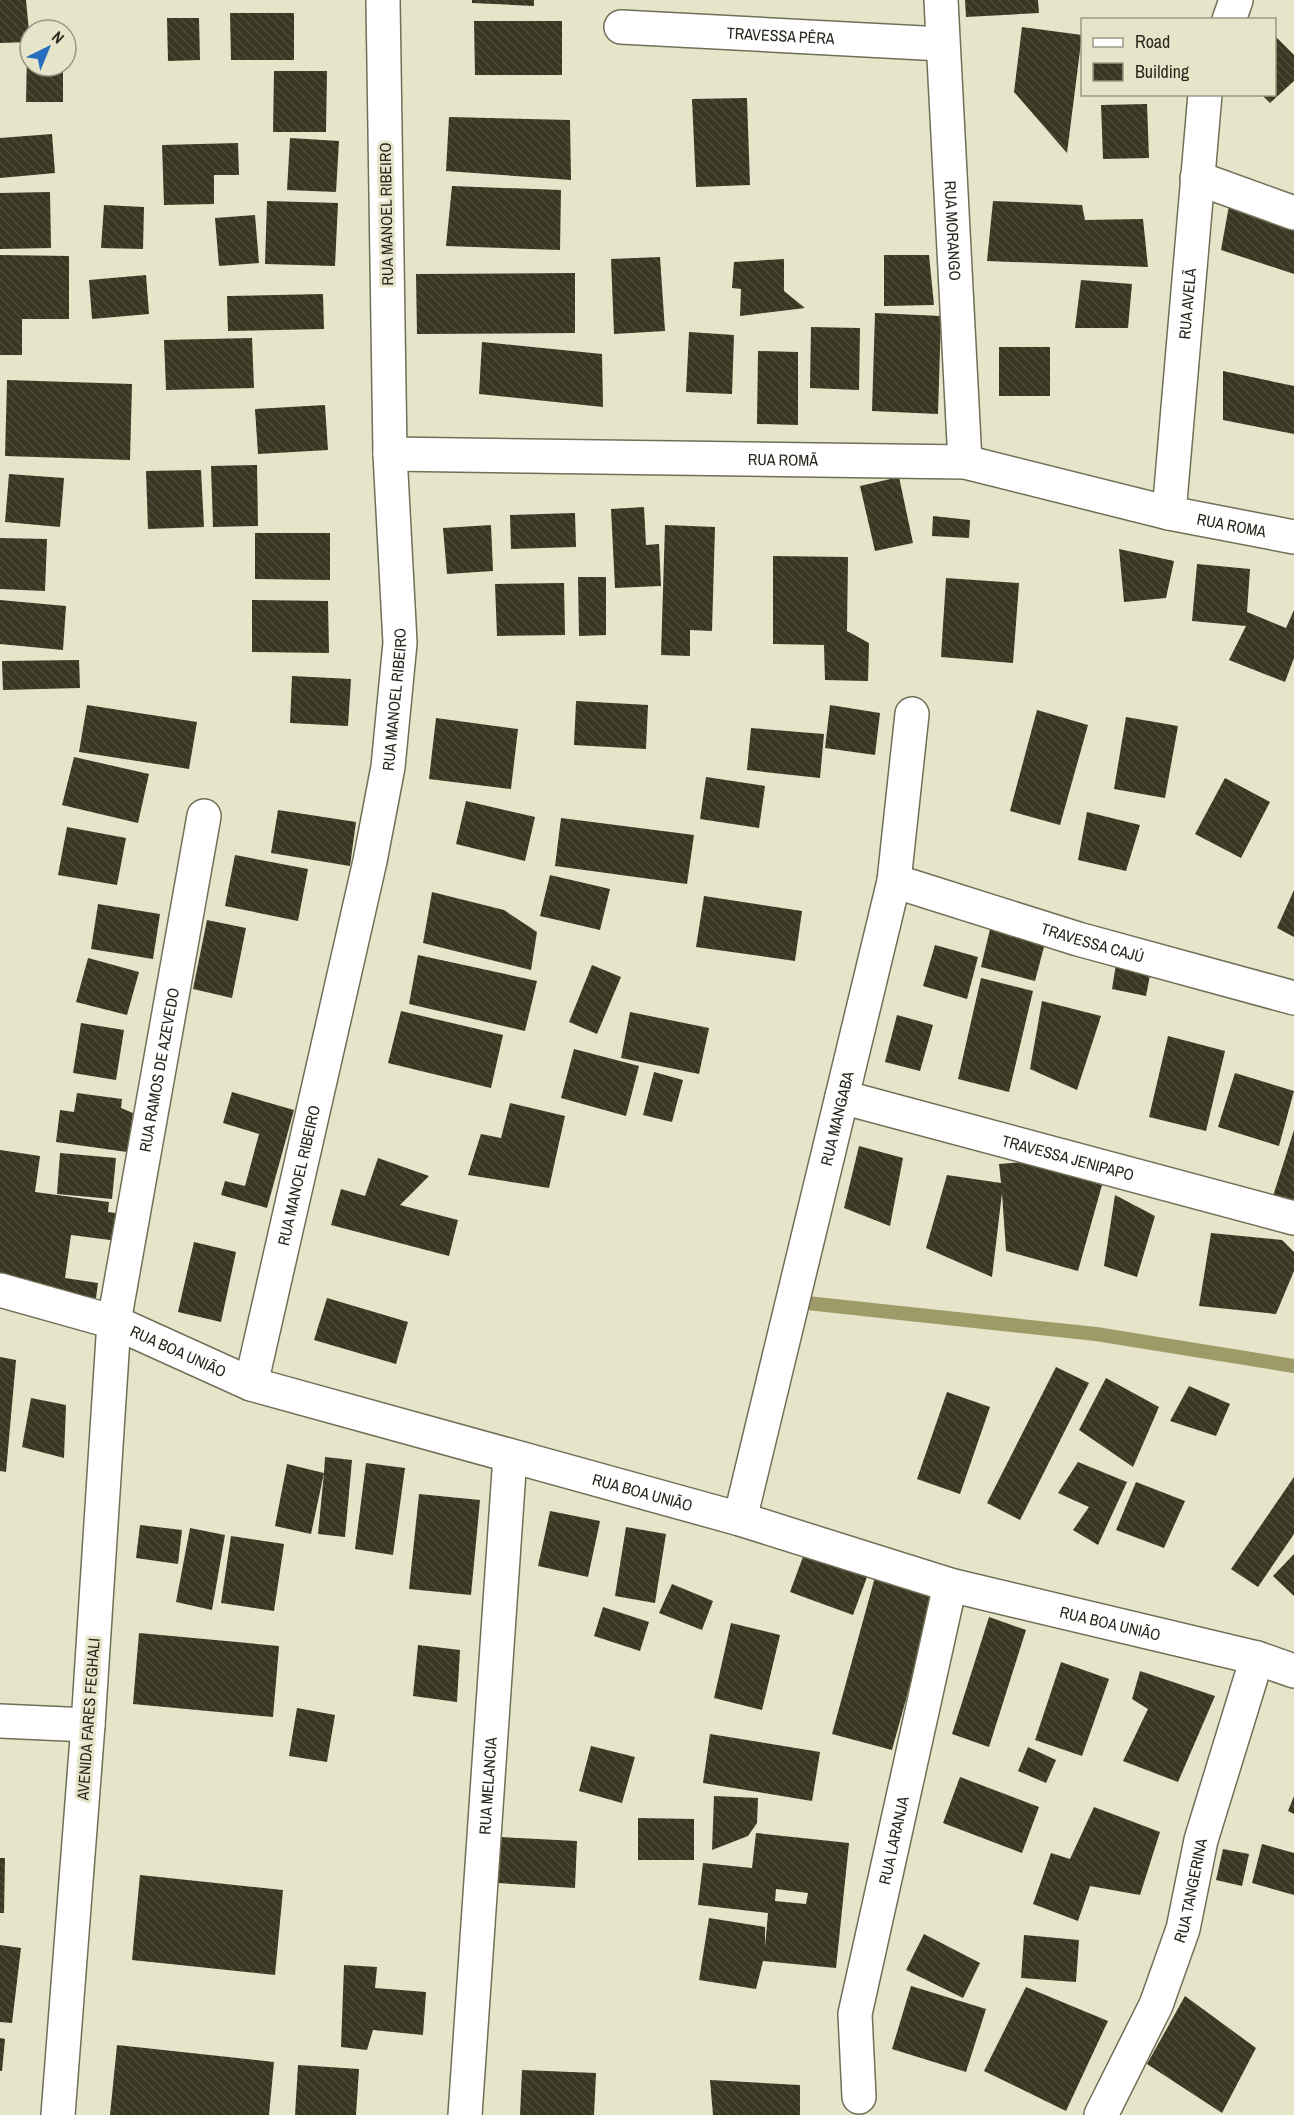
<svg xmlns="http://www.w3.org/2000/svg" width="1294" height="2115" font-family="'Archivo Narrow',sans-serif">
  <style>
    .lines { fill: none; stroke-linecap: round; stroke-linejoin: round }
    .stream { stroke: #9f9b68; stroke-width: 14 }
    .building { fill: url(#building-back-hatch); fill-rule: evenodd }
    .minor-casing { stroke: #716f57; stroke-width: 36 }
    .tertiary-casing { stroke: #716f57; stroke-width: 36 }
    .minor { stroke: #fff; stroke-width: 33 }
    .tertiary { stroke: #fff; stroke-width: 33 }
    .labels { text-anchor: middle; stroke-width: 6; stroke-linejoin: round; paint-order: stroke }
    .street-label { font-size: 16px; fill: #29281e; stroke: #e6e4c9 }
  </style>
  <defs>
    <pattern id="building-back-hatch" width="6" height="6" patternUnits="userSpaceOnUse" patternTransform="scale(1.5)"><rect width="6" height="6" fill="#3a3823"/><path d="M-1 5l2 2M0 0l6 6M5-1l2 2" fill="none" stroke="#4e4c3a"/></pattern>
  </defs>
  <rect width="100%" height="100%" fill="#e6e4c9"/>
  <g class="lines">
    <path class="stream" d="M807 1303 1096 1334 1294 1366"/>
  </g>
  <g class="building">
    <path d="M0 0H26L30 42 0 43Z"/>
    <path d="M472 0H534V6L472 3Z"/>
    <path d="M965 0H1038L1039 13 966 17Z"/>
    <path d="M230 13H294V60H231Z"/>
    <path d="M167 18H199L200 60 168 61Z"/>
    <path d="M474 21H562V75H475Z"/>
    <path d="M1022 27 1082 35 1067 153 1014 92Z"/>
    <path d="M1274 35 1294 55V81L1270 103 1261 94H1274Z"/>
    <path d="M27 53H30V66H63V102H26Z"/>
    <path d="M274 71H327L326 132H273Z"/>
    <path d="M747 98 750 185 696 187 692 99Z"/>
    <path d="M1147 104 1149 158 1103 159 1101 105Z"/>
    <path d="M449 117 570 120 571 180 446 171Z"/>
    <path d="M52 134 55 173 0 178V138Z"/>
    <path d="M290 138 339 141 336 192 287 190Z"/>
    <path d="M238 143 239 175H214V204L164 205 162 145Z"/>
    <path d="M452 186 561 190 560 250 446 246Z"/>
    <path d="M50 192 51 248 0 249V193Z"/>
    <path d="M1230 200 1294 223V274L1221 250Z"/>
    <path d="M267 201 338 203 335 266 265 264Z"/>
    <path d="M993 201 1082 205 1085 220 1143 219 1148 267 987 261Z"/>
    <path d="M104 205 144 207 143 249 101 248Z"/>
    <path d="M255 215 259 263 219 266 215 218Z"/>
    <path d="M0 255 69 256V319H22V355H0Z"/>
    <path d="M884 255H929L934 305 884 306Z"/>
    <path d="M660 257 665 331 614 334 611 259Z"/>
    <path d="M784 259V291L805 308 740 316 741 289 732 288 734 262Z"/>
    <path d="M575 273V333L417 334 416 274Z"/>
    <path d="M146 275 149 314 92 319 89 280Z"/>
    <path d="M1081 280 1132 284 1128 328H1075Z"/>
    <path d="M323 294 324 329 228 331 227 296Z"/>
    <path d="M875 313 941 316 938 414 872 411Z"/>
    <path d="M811 327 860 328 859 390 810 388Z"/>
    <path d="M689 332 734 335 732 394 686 392Z"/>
    <path d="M252 338 254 388 166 390 164 340Z"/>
    <path d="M482 342 602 354 603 407 479 394Z"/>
    <rect x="999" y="347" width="51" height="49"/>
    <path d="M758 351 798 352V425L757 424Z"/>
    <path d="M1223 371 1294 386V434L1223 420Z"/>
    <path d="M7 380 132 384 130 460 5 456Z"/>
    <path d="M325 405 328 450 258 454 255 409Z"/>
    <path d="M257 465 258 526 213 527 211 466Z"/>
    <path d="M201 470 204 527 148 529 146 471Z"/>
    <path d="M9 474 64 478 60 527 5 522Z"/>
    <path d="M899 477 913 543 875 551 860 486Z"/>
    <path d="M644 507 646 545 659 544 661 586 615 588 611 509Z"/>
    <path d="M575 513 576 547 511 549 510 515Z"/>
    <path d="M933 516 970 520 969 538 932 536Z"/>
    <path d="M491 525 493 571 447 574 443 528Z"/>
    <path d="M665 525 715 527 712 631 690 630V656L661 655Z"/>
    <path d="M255 533H330V580L255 579Z"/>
    <path d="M0 538 47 539 45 591 0 589Z"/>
    <path d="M1119 549 1174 561 1166 598 1124 602Z"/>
    <path d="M773 556 848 557 847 631 869 643 868 681 825 680 824 645 773 644Z"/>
    <path d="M1197 564 1250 569 1247 612 1286 628 1294 610V658L1285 682 1229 660 1246 626 1192 621Z"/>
    <path d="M578 577H606V635L579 636Z"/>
    <path d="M946 578 1019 583 1013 663 941 657Z"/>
    <path d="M564 583 565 635 497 636 495 584Z"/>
    <path d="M0 600 66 606 63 650 0 644Z"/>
    <path d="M252 600 328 601 329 653 252 652Z"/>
    <path d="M79 660 80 688 3 690 2 661Z"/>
    <path d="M292 676 351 679 348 726 290 723Z"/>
    <path d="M576 701 648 705 646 749 574 745Z"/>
    <path d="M87 705 197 722 189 769 79 752Z"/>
    <path d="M830 705 880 713 875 755 825 748Z"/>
    <path d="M1037 710 1088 725 1060 825 1010 811Z"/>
    <path d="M1126 717 1178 726 1165 798 1114 789Z"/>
    <path d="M436 718 518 729 511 789 429 779Z"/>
    <path d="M751 728 824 734 820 778 747 770Z"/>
    <path d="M74 757 149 774 138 823 62 805Z"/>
    <path d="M706 777 765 786 759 828 700 819Z"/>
    <path d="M1225 778 1270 802 1241 858 1195 834Z"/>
    <path d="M466 801 535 817 525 861 456 844Z"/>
    <path d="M278 810 356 822 350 866 271 853Z"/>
    <path d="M1087 812 1140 825 1126 871 1078 860Z"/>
    <path d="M561 818 694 835 687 884 555 866Z"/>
    <path d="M67 827 126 838 117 885 58 875Z"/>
    <path d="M235 855 308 869 298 921 225 906Z"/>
    <path d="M550 875 610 889 600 930 540 916Z"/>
    <path d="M1294 890V937L1277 928Z"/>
    <path d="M432 892 504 910 537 932 531 970 423 943Z"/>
    <path d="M704 896 802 911 795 961 696 947Z"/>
    <path d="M98 904 160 914 153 959 91 949Z"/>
    <path d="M207 920 246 928 232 998 193 989Z"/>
    <path d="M990 929 1045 943 1035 981 981 967Z"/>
    <path d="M935 945 978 957 967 999 923 986Z"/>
    <path d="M418 955 537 981 525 1031 409 1004Z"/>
    <path d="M88 958 139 972 127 1015 76 1002Z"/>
    <path d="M1117 958 1152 965 1146 996 1112 989Z"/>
    <path d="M592 965 621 977 597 1034 569 1022Z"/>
    <path d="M981 978 1033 991 1009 1092 958 1079Z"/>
    <path d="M1042 1001 1101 1016 1077 1090 1030 1069Z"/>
    <path d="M401 1011 503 1035 491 1088 388 1063Z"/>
    <path d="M630 1012 709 1028 699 1074 621 1058Z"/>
    <path d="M897 1015 933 1025 920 1071 885 1062Z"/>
    <path d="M81 1023 124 1030 116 1080 73 1073Z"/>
    <path d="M1168 1036 1225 1051 1206 1131 1149 1117Z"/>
    <path d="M574 1049 639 1066 626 1116 561 1098Z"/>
    <path d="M654 1072 683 1080 672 1122 643 1115Z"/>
    <path d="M1235 1073 1294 1091 1279 1146 1218 1127Z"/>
    <path d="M232 1092 294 1110 267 1208 221 1195 225 1181 245 1186 259 1134 223 1123Z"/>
    <path d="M77 1093 122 1099 121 1108 133 1113 127 1152 56 1142 60 1110 74 1112Z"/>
    <path d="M510 1103 565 1116 549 1188 468 1175 481 1134 501 1138Z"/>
    <path d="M1294 1130V1203L1273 1196Z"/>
    <path d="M859 1146 903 1158 890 1226 844 1208Z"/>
    <path d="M0 1150 40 1156 35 1192 109 1202 108 1212 121 1214 118 1241 71 1235 65 1278 98 1283 96 1298 0 1286Z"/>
    <path d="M60 1153 116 1158 112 1199 57 1194Z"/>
    <path d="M378 1158 429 1176 400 1205 458 1220 449 1256 331 1225 341 1189 365 1196Z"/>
    <path d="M1024 1162 1102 1185 1078 1271 1006 1251 1002 1193 992 1277 926 1248 947 1175 1001 1183 999 1164Z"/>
    <path d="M1115 1195 1155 1216 1137 1277 1104 1266Z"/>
    <path d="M1211 1233 1282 1240 1294 1252V1271L1276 1314 1199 1306Z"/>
    <path d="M194 1242 236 1252 221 1322 178 1312Z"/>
    <path d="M327 1298 408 1322 396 1364 314 1340Z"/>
    <path d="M0 1357 16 1360 6 1472 0 1471Z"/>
    <path d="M1056 1367 1089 1383 1020 1520 987 1503Z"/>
    <path d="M1106 1378 1159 1407 1133 1467 1079 1430Z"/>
    <path d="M1189 1386 1230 1404 1216 1436 1170 1421Z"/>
    <path d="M947 1392 990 1407 960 1494 917 1479Z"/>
    <path d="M31 1398 66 1405 64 1458 22 1447Z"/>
    <path d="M325 1457 352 1460 345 1537 318 1534 324 1473 311 1534 275 1526 287 1464 324 1473Z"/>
    <path d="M1078 1462 1127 1482 1098 1545 1073 1530 1089 1507 1058 1493Z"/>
    <path d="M366 1463 405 1468 393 1555 355 1549Z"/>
    <path d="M1294 1477V1534L1258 1587 1231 1569Z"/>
    <path d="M1136 1482 1185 1501 1164 1548 1116 1530Z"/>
    <path d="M419 1494 480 1500 471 1595 409 1589Z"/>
    <path d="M550 1511 600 1521 588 1577 538 1566Z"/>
    <path d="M140 1525 182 1530 178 1564 136 1558Z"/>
    <path d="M626 1527 666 1534 655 1603 615 1596Z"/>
    <path d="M190 1528 225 1535 212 1610 176 1602Z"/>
    <path d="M231 1536 284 1544 274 1611 221 1603Z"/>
    <path d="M804 1554 867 1577 853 1615 790 1592Z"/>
    <path d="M1294 1554V1596L1273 1576Z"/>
    <path d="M875 1577 935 1594 892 1750 832 1734Z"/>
    <path d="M672 1584 713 1601 702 1630 659 1613Z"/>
    <path d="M603 1607 649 1622 640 1651 594 1636Z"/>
    <path d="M989 1617 1026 1630 989 1747 952 1734Z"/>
    <path d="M731 1623 780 1635 762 1710 714 1698Z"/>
    <path d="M139 1633 279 1646 273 1717 133 1704Z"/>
    <path d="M418 1645 460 1650 457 1702 413 1696Z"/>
    <path d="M1061 1662 1109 1679 1082 1756 1035 1740Z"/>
    <path d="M1140 1671 1215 1696 1178 1782 1123 1761 1148 1709 1132 1699Z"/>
    <path d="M297 1708 335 1715 327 1762 289 1756Z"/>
    <path d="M710 1734 820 1752 812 1801 703 1783Z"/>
    <path d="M591 1746 635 1757 622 1803 579 1791Z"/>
    <path d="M1028 1747 1056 1760 1046 1783 1018 1771Z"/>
    <path d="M960 1777 1039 1807 1022 1853 943 1823Z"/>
    <path d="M714 1796 758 1798 757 1823 748 1836 712 1850Z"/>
    <path d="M1294 1796V1814L1288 1811Z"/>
    <path d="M1094 1807 1160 1832 1140 1895 1090 1886 1078 1921 1033 1904 1051 1853 1070 1859Z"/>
    <path d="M638 1818 694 1819V1860H638Z"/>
    <path d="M756 1833 849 1843 836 1968 763 1961 756 1989 699 1980 709 1918 765 1927V1947L768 1913 698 1905 703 1863 752 1868ZM776 1889 808 1893 806 1904 775 1901Z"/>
    <path d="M500 1837 577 1841 575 1888 498 1883Z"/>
    <path d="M1262 1844 1294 1853V1895L1252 1883Z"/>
    <path d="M1223 1849 1249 1854 1242 1886 1216 1880Z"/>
    <path d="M0 1858H5L4 1913H0Z"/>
    <path d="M140 1875 283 1890 275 1975 132 1960Z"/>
    <path d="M924 1934 980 1963 963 1998 906 1970Z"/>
    <path d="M1024 1935 1079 1940 1076 1982 1021 1978Z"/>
    <path d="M0 1945 21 1948 12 2023 0 2022Z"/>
    <path d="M344 1965 377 1967 375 1988 426 1992 423 2035 373 2030 367 2050 341 2047Z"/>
    <path d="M911 1986 986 2009 966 2072 892 2049Z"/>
    <path d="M1026 1987 1108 2021 1066 2111 984 2071Z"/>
    <path d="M1185 1996 1256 2048 1222 2113 1147 2064Z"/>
    <path d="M0 2038 5 2039 2 2071H0Z"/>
    <path d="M117 2045 274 2062 269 2115H110Z"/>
    <path d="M298 2065 359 2069 356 2115H295Z"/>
    <path d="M522 2070 596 2073 594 2115H520Z"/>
    <path d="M710 2080 800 2085V2115H713Z"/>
  </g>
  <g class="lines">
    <defs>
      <g id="minor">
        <path id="s1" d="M941 0 965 462"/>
        <path d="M1229 20 1236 0"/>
        <path id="s2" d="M621 27 942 44"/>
        <path d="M1197 178 1294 213"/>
        <path id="s3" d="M390 454 965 462 1169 513 1294 537"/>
        <path id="s4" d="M1169 513 1205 94"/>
        <path id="s5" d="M894 881 1078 939 1294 998"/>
        <path id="s6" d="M842 1097 1294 1218"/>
        <path id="s7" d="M0 1290 114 1322 251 1384 740 1519 950 1585 1257 1658 1294 1671"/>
        <path id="s8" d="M251 1384 370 861 388 767 400 643 390 454 383 0"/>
        <path id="s9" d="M740 1519 894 881 912 714"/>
        <path id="s10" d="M88 1725 114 1322 204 816"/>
        <path id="s11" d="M859 2097 855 2014 950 1585"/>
        <path id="s12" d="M465 2115 510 1456"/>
        <path id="s13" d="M1101 2115 1156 2005 1183 1929 1201 1840 1257 1658"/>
      </g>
      <path id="tertiary" d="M0 1721 88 1725 58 2115"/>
    </defs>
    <use href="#minor" class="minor-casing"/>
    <use href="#tertiary" class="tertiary-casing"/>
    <use href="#minor" class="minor"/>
    <use href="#tertiary" class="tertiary"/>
  </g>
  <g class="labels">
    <g class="street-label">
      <text dy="6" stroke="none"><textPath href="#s2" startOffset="160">TRAVESSA PÊRA</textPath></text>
      <text transform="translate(386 214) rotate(-91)" y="6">RUA MANOEL RIBEIRO</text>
      <text dy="6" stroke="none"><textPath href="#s1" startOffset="231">RUA MORANGO</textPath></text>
      <text dy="6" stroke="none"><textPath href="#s4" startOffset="210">RUA AVELÃ</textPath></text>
      <text dy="6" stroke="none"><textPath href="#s3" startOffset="393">RUA ROMÃ</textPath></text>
      <text dy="6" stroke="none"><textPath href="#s3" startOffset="849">RUA ROMA</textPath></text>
      <text dy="6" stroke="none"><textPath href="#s8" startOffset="700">RUA MANOEL RIBEIRO</textPath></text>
      <text dy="6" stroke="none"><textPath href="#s5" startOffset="208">TRAVESSA CAJÚ</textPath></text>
      <text dy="6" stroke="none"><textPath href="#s10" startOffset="660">RUA RAMOS DE AZEVEDO</textPath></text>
      <text dy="6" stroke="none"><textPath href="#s9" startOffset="412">RUA MANGABA</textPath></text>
      <text dy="6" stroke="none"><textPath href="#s6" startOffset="234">TRAVESSA JENIPAPO</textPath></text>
      <text dy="6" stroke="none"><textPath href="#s8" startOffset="214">RUA MANOEL RIBEIRO</textPath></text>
      <text dy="6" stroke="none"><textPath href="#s7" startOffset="189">RUA BOA UNIÃO</textPath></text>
      <text dy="6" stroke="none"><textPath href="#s7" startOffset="675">RUA BOA UNIÃO</textPath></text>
      <text dy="6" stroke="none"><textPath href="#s7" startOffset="1161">RUA BOA UNIÃO</textPath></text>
      <text transform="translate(88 1719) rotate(-86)" y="6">AVENIDA FARES FEGHALI</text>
      <text dy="6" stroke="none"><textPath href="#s12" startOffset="330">RUA MELANCIA</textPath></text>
      <text dy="6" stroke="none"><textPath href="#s11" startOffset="261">RUA LARANJA</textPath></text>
      <text dy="6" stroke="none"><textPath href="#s13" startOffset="243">RUA TANGERINA</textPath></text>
    </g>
  </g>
  <rect x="1081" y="18" width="195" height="78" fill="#e6e4c9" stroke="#9a9985" stroke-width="1.5"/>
  <rect x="1093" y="38" width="30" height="9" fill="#ffffff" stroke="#9a9985" stroke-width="1.5"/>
  <text x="1135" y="48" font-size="18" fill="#29281e">Road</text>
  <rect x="1093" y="63" width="30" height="18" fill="url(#building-back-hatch)" stroke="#9a9985" stroke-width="1.5"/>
  <text x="1135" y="78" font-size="18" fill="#29281e">Building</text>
  <g transform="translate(48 48) rotate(43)"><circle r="28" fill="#e6e4c9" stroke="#9a9985" stroke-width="1.5"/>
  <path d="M0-4.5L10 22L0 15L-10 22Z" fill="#256ebe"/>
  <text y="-9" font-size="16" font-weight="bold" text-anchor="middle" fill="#29281e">N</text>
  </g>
</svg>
